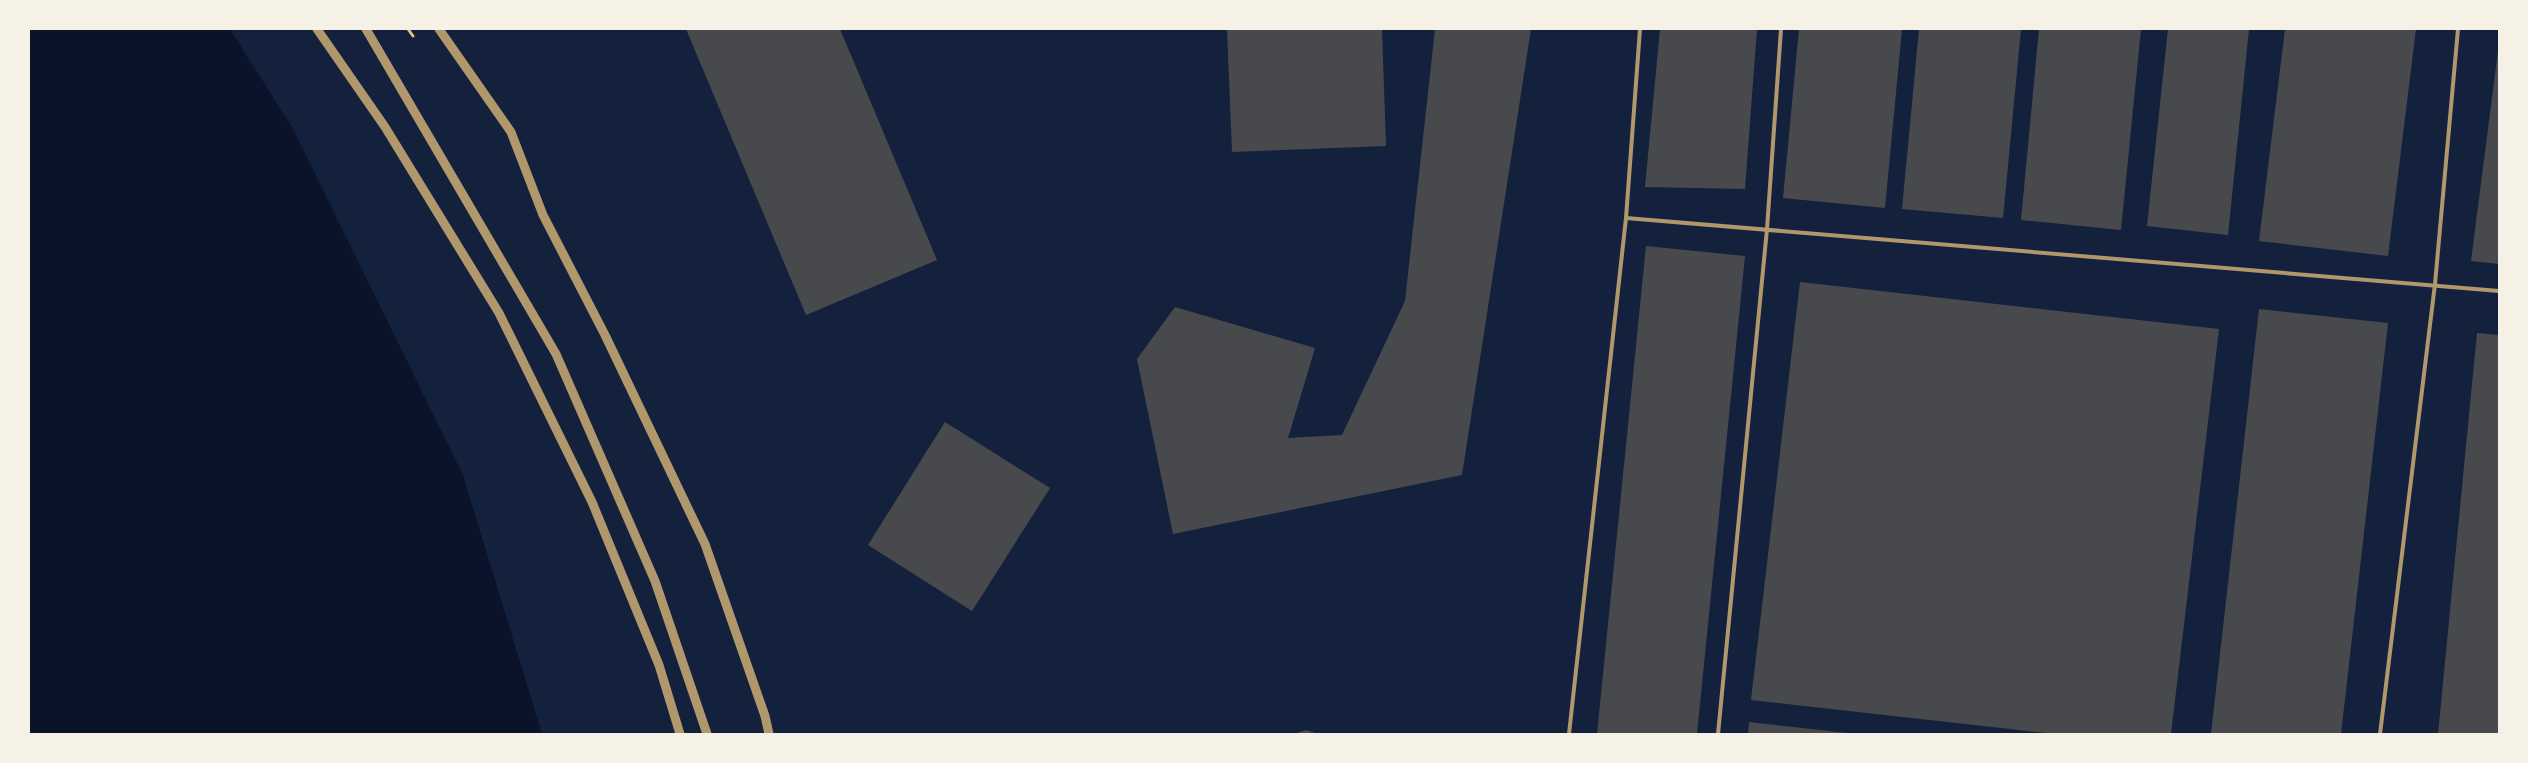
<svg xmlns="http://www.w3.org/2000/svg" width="2528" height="763" font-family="Raleway,sans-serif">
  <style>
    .water { fill: #0b132b }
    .building { fill: #48494c }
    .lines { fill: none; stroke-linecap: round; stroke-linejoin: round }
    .path { stroke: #e5c07b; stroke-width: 3 }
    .service { stroke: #b1986c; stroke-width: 4 }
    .tertiary { stroke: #b1986c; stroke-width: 9 }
  </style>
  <rect width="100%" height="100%" fill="#14213d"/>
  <path class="water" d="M29 29H230L293 129 463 475 542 734H29Z"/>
  <g class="building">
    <path d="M686 29H840L937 260 806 315Z"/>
    <path d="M1227 29H1382L1386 146 1232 152Z"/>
    <path d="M1435 29H1531L1462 475 1173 534 1137 359 1175 307 1315 348 1288 438 1342 435 1405 301Z"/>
    <path d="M1660 29H1757L1745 189 1645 187Z"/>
    <path d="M1799 29H1902L1885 208 1783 198Z"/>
    <path d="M1919 29H2021L2003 218 1902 209Z"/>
    <path d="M2039 29H2141L2121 230 2021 220Z"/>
    <path d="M2168 29H2249L2228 235 2147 226Z"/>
    <path d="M2285 29H2416L2388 256 2259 241Z"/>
    <path d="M2498 51H2499V264L2471 261Z"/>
    <path d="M1646 246 1745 256 1697 734H1597Z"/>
    <path d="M1800 282 2219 329 2171 734H2055L1751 700Z"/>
    <path d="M2259 309 2388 323 2341 734H2211Z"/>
    <path d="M2477 333 2499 335V734H2438Z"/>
    <path d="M945 422 1050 488 972 611 868 545Z"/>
    <path d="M1749 722 1847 733V734H1748Z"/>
    <path d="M1306 730 1318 734H1294Z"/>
  </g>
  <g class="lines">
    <path class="path" d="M408 29 413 36"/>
    <g class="service">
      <path d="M1626 218 2499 291"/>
      <path d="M1569 734 1626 218 1640 29"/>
      <path d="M1718 734 1767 229 1781 29"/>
      <path d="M2380 734 2435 284 2458 29"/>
    </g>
    <g class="tertiary">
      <path d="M317 29 385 127 499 313 592 502 659 665 680 734"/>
      <path d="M366 29 556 354 655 581 707 734"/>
      <path d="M439 29 511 132 543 215 605 335 705 544 765 716 769 734"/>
    </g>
  </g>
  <rect width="2528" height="763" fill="none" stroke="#f6f1e7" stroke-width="60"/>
</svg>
